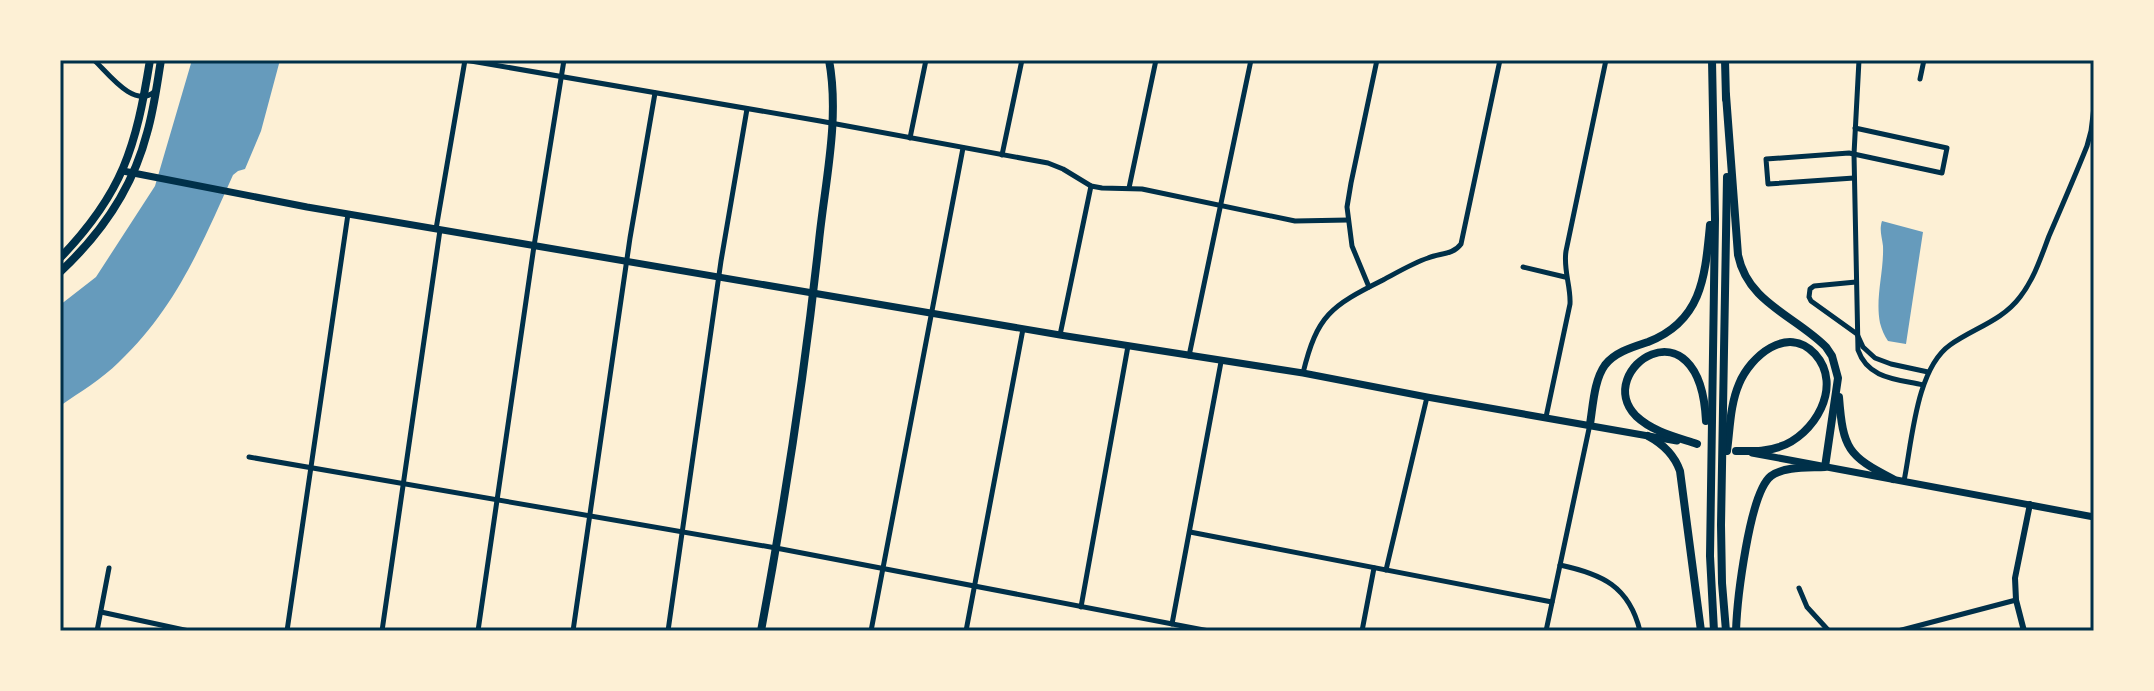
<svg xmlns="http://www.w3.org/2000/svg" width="2154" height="691" font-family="Lato,sans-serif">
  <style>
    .water { fill: #669bbc }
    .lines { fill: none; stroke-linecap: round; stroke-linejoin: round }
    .minor { stroke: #003049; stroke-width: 5 }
    .tertiary { stroke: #003049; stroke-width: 6 }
    .secondary { stroke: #003049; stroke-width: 7 }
    .primary { stroke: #003049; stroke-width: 8 }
    .trunk { stroke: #003049; stroke-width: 8 }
    .neatline { fill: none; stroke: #003049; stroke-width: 3 }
  </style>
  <rect width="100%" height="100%" fill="#fdf0d5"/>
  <g class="water">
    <path d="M192 60H280L261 131 245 169 238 171 233 175C202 244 176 308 119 362 102 379 80 392 60 406V305L96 277 155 186Z"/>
    <path d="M1882 221 1923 232 1906 344 1888 341C1884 335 1882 330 1880 323 1875 298 1884 272 1883 246 1882 237 1879 230 1882 221Z"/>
  </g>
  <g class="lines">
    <g class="minor">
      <path d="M94 60C108 73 134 109 154 92"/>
      <path d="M465 60 820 121 1048 163 1063 169 1091 186 1102 188 1142 189 1295 221 1348 220"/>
      <path d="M1859 60 1854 154 1858 350C1868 379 1897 379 1923 385"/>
      <path d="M1920 79 1924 60"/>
      <path d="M910 138 926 60"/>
      <path d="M1002 155 1022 60"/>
      <path d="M1854 178 1768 184 1766 159 1849 153 1942 173 1947 148 1855 128"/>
      <path d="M1129 188 1156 60"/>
      <path d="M436 229 465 60"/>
      <path d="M1523 267 1565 277"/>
      <path d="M1856 282 1814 286 1810 289 1809 297 1811 301 1857 334 1863 347 1875 358 1891 364 1928 372"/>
      <path d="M1369 287 1352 246 1347 207 1351 183 1377 60"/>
      <path d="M1060 335 1091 186"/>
      <path d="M1189 356 1251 60"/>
      <path d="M1303 373C1317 315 1331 306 1383 280 1398 272 1413 263 1428 258 1440 253 1453 255 1461 244L1500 60"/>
      <path d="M1546 417 1570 304C1571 286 1563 270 1566 251L1606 60"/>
      <path d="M249 457 776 548 1209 631"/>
      <path d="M1904 481C1912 442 1916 369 1950 345 1974 328 2002 321 2020 297 2034 279 2041 257 2049 236 2062 206 2075 176 2087 146L2091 131 2094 107"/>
      <path d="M1190 532 1552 602"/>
      <path d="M1560 565C1602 574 1629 586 1640 631"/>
      <path d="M1386 570 1427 397"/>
      <path d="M1799 588 1807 607 1829 631"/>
      <path d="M1081 607 1128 346"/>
      <path d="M101 612 189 631"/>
      <path d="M1172 624 1221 362"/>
      <path d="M97 631 109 568"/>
      <path d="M287 631 348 214"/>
      <path d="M382 631 440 230"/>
      <path d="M478 631 534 246 564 60"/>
      <path d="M573 631 630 238 655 93"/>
      <path d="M668 631 721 261 747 109"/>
      <path d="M871 631 963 148"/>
      <path d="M966 631 1023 329"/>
      <path d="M1362 631 1374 568"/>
      <path d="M1546 631 1590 424"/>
      <path d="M1898 631 2016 600"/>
    </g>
    <path class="tertiary" d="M2024 631 2016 600 2015 578 2030 504"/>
    <g class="secondary">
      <path d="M123 171 307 207 1060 335 1303 373 1427 397 1677 441"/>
      <path d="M1752 453 2094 517"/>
    </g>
    <g class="primary">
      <path d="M60 258C123 193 136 147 150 60"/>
      <path d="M60 272C101 234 133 187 147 133 154 109 157 84 161 60"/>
      <path d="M761 631C785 502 805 371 819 241 825 182 840 119 829 60"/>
    </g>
    <g class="trunk">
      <path d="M1712 60 1715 219 1710 556 1714 631"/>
      <path d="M1725 60 1726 99"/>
      <path d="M1726 95 1738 255C1748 303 1794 315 1826 347L1832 356 1838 378 1825 467C1809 468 1785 466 1771 476 1749 493 1737 602 1736 631"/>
      <path d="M1839 397C1843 449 1848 456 1893 479"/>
      <path d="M1590 424C1593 406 1594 380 1605 365 1615 352 1633 347 1648 342 1702 321 1705 277 1710 225"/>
      <path d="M1648 436C1663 444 1674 454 1680 471L1701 631"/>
      <path d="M1697 444C1676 437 1653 432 1636 416 1591 370 1700 296 1706 421"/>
      <path d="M1727 451C1730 429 1730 405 1739 384 1750 357 1787 324 1815 354 1844 386 1814 436 1779 447 1766 452 1751 451 1736 451"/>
      <path d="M1726 631 1722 583 1721 525 1727 177"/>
    </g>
  </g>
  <rect width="2154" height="691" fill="none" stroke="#fdf0d5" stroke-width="124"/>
  <rect x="62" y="62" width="2030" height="567" class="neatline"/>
</svg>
